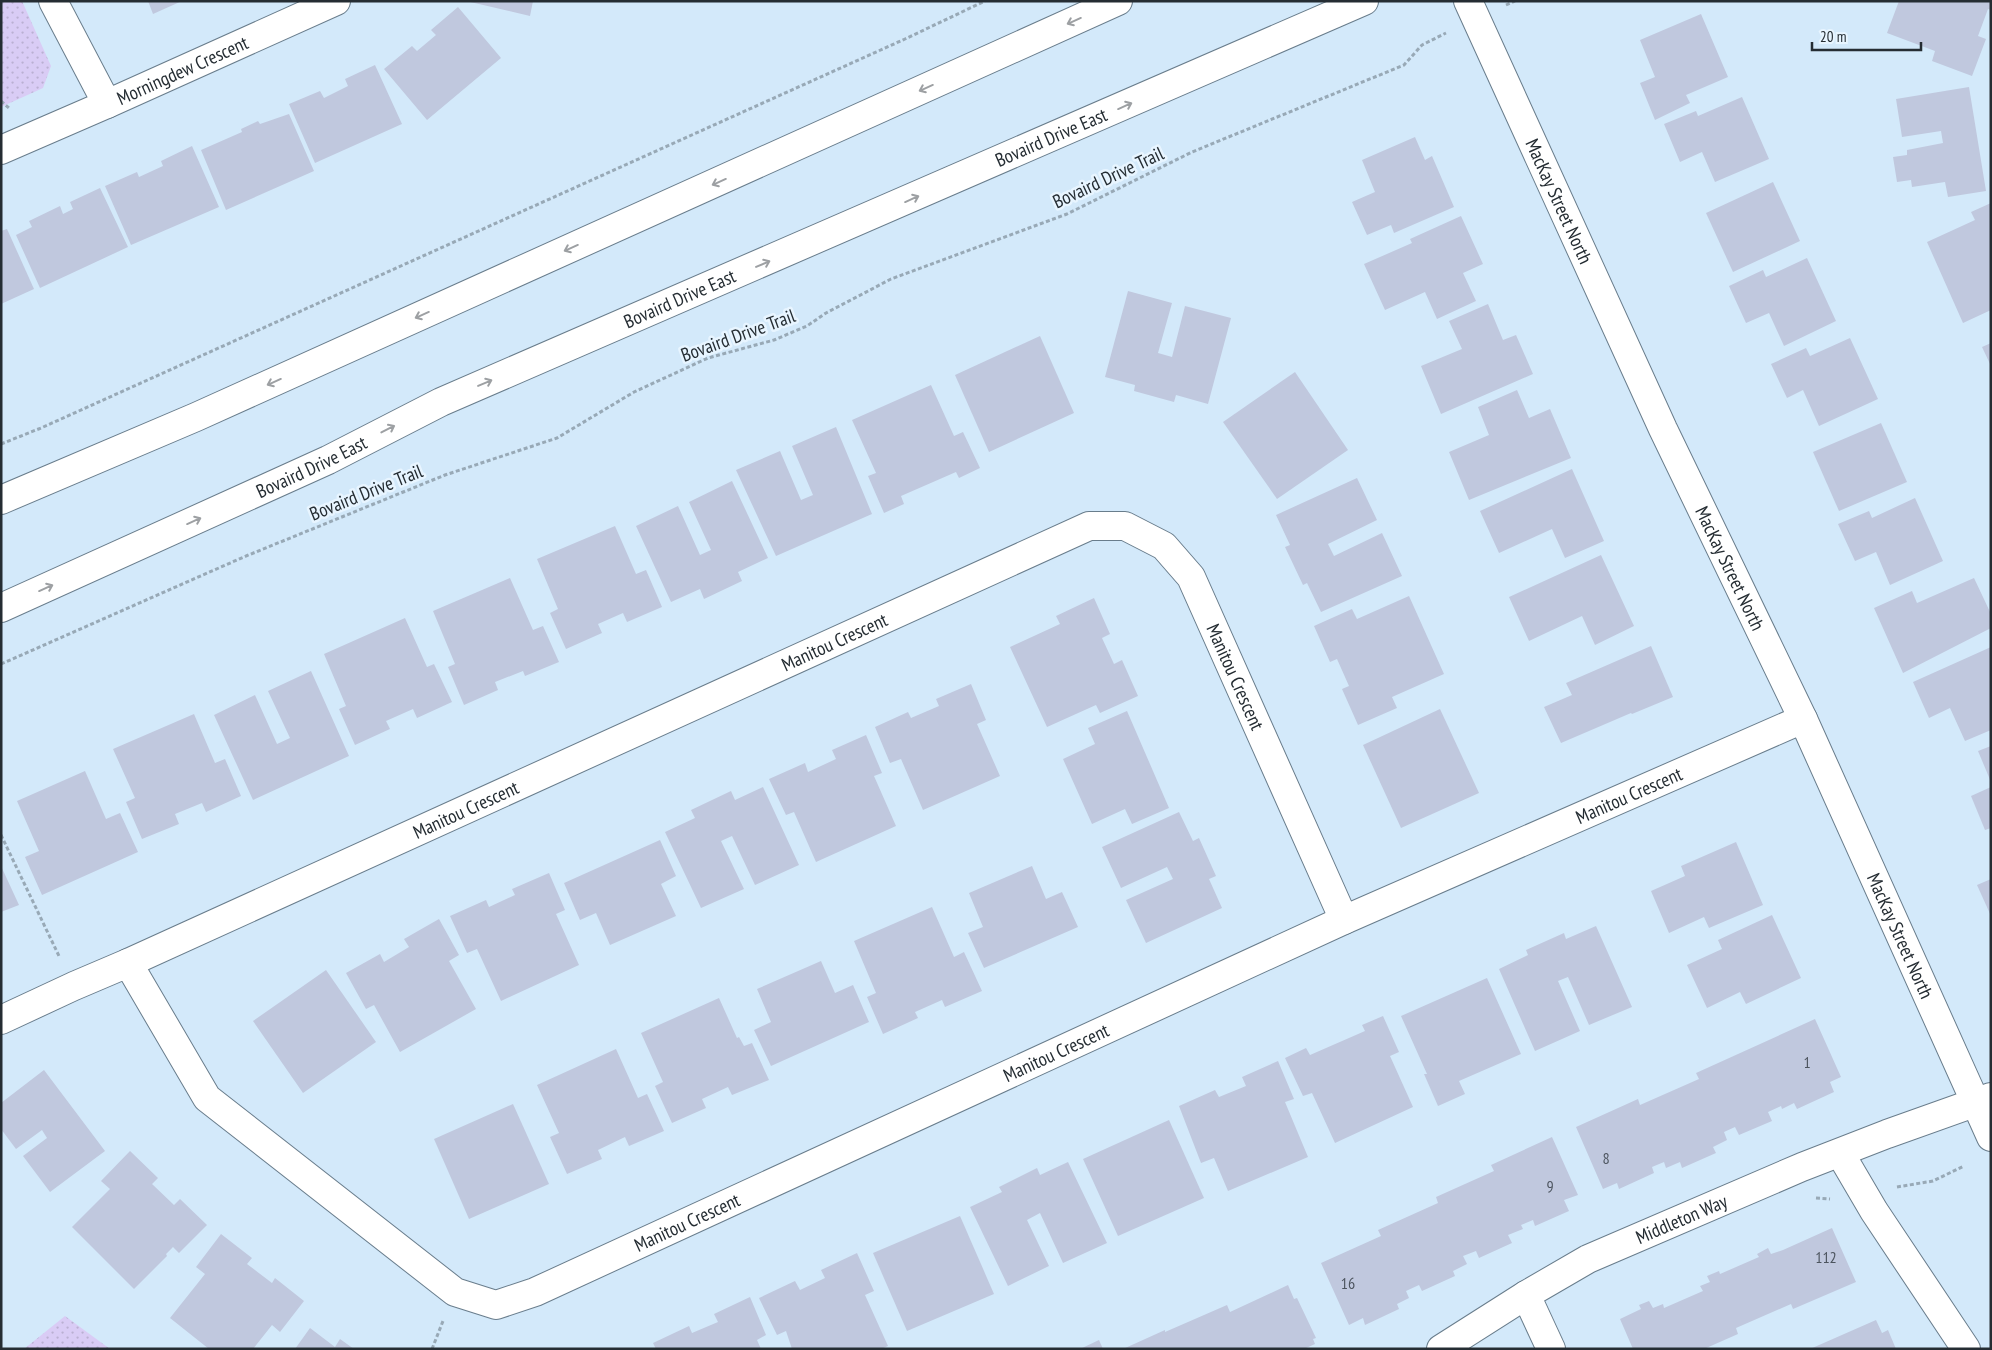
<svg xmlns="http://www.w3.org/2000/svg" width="1992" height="1350" font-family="'PT Sans Narrow',sans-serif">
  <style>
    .park { fill: url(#park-dots) }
    .building { fill: #c0c8de }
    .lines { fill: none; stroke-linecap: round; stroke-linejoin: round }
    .street-casing { stroke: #697d8c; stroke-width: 30 }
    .secondary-casing { stroke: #697d8c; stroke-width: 30 }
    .path { stroke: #98a9b6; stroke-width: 3; stroke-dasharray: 4 2.5; stroke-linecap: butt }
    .street { stroke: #fff; stroke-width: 28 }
    .secondary { stroke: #fff; stroke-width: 28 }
    .oneway { stroke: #9da0a3 }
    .labels { text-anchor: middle; stroke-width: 5; stroke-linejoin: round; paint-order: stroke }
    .number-label { font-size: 16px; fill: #4c545e }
    .street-label { font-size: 19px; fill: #252d33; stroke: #e8f5ff }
  </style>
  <defs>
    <pattern id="park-dots" width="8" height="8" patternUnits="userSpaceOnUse" patternTransform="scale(1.25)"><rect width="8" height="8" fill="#d9ccf5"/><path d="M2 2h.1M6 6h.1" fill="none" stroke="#bab0d2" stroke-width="1.8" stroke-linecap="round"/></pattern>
  </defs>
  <rect width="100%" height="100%" fill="#d3e9fa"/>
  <g class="park">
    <path d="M1 1H22L51 66 43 88 1 107Z"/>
    <path d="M65 1316 110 1349H24Z"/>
  </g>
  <g class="building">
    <path d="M148 1H182L153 14Z"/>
    <path d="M466 1H533L530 16Z"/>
    <path d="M1899 1H1991V10L1988 9 1978 36 1986 39 1972 76 1932 61 1935 51 1887 33Z"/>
    <path d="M458 7 501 58 427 120 384 69 412 46 417 51 436 35 431 30Z"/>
    <path d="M1701 14 1728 77 1686 95 1690 103 1655 120 1640 83 1655 77 1640 40Z"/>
    <path d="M375 65 402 124 315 163 289 104 320 91 324 98 348 86 345 79Z"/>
    <path d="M1969 87 1986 191 1948 197 1945 182 1912 187 1911 180 1897 182 1893 157 1907 155V150L1943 143 1941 131 1902 137 1896 99Z"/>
    <path d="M1742 97 1769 159 1715 182 1702 152 1680 162 1664 124 1696 111 1698 116Z"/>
    <path d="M289 114 314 171 226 210 201 150 242 132 241 129 258 121 260 124Z"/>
    <path d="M1415 137 1425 160 1432 156 1454 207 1394 233 1391 225 1367 235 1352 202 1375 192 1362 160Z"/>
    <path d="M192 146 219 207 131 245 105 186 137 172 139 177 163 166 161 161Z"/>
    <path d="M1773 182 1800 241 1733 272 1706 213Z"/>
    <path d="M100 188 128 247 40 288 16 235 32 227 29 221 60 206 63 214 73 209 70 202Z"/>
    <path d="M1991 203V310L1963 323 1927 242 1975 220 1971 212Z"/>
    <path d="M1461 216 1483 264 1463 273 1476 301 1437 319 1425 292 1385 310 1364 264 1412 243 1410 239Z"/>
    <path d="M7 229 34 289 1 304V231Z"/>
    <path d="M1807 258 1836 321 1784 346 1769 313 1746 323 1729 286 1763 270 1766 277Z"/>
    <path d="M1128 291 1172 303 1158 353 1172 357 1185 306 1231 318 1208 404 1176 395 1174 402 1134 391 1135 385 1105 377Z"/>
    <path d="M1488 304 1503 340 1516 335 1533 374 1441 414 1421 366 1462 349 1449 321Z"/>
    <path d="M1040 336 1074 413 989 452 955 375Z"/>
    <path d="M1850 338 1878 399 1819 426 1803 390 1787 398 1771 364 1806 348 1810 356Z"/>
    <path d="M1991 343V366L1982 347Z"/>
    <path d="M1295 372 1348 450 1277 499 1223 422Z"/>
    <path d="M931 385 954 436 963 432 980 468 959 478 956 472 901 496 904 504 884 513 868 476 876 473 852 420Z"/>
    <path d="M1517 390 1529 418 1550 409 1571 458 1469 500 1449 452 1489 435 1478 407Z"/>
    <path d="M1881 423 1907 482 1839 511 1813 452Z"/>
    <path d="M836 427 872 514 776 556 736 470 780 451 801 500 813 495 792 446Z"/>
    <path d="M1572 469 1604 541 1565 558 1552 529 1499 553 1480 511Z"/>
    <path d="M1357 478 1377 520 1328 544 1334 556 1382 533 1402 576 1321 612 1307 583 1303 585 1285 547 1290 545 1276 515Z"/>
    <path d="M732 481 768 558 738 572 742 581 704 599 700 589 671 602 636 526 678 506 700 555 711 550 689 502Z"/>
    <path d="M1915 498 1943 561 1890 585 1876 552 1855 561 1838 524 1869 511 1872 518Z"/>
    <path d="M615 526 636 574 646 570 662 607 627 622 623 613 598 624 602 633 566 649 550 613 558 609 537 559Z"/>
    <path d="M1601 555 1634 626 1595 645 1582 616 1529 641 1509 597Z"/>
    <path d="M510 578 533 630 543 626 559 662 525 676 523 671 495 682 498 690 464 705 448 667 455 664 433 611Z"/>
    <path d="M1974 578 1991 614V628L1903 673 1874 608 1912 591 1917 603Z"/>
    <path d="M1409 596 1444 674 1392 697 1397 708 1358 725 1342 689 1349 686 1337 659 1330 662 1314 626 1352 609 1357 619Z"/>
    <path d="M1094 598 1110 634 1102 638 1114 664 1122 660 1138 696 1100 713 1096 705 1047 727 1010 647 1060 624 1056 616Z"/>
    <path d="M405 618 427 667 434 664 452 702 417 718 413 709 386 721 390 729 355 745 339 709 346 706 324 654Z"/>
    <path d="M1651 646 1673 697 1632 714 1631 713 1561 743 1544 707 1572 695 1566 683Z"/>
    <path d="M1991 647V730L1965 741 1950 708 1929 718 1913 682Z"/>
    <path d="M311 671 349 756 253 800 214 715 255 695 277 744 290 738 268 691Z"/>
    <path d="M971 684 986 720 977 724 1000 776 923 810 901 759 890 763 875 727 908 712 911 718 939 706 936 699Z"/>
    <path d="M1440 709 1479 793 1401 828 1363 745Z"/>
    <path d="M1127 711 1169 808 1132 824 1125 809 1092 824 1063 759 1095 744 1088 728Z"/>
    <path d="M194 714 215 763 225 759 241 796 206 812 202 803 175 814 179 824 142 839 126 802 135 798 113 749Z"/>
    <path d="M866 735 882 773 874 776 896 826 816 862 794 812 786 815 769 779 805 763 808 772 836 759 832 750Z"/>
    <path d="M1991 746V782L1978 751Z"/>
    <path d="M85 771 106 819 120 813 138 852 42 895 25 857 39 851 17 801Z"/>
    <path d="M763 787 799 865 755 885 732 836 721 841 744 889 701 908 665 832 695 818 691 810 731 791 735 800Z"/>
    <path d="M1991 787V828L1985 830 1971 796Z"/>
    <path d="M1179 812 1193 841 1199 838 1216 876 1209 879 1222 908 1146 943 1126 900 1173 879 1167 867 1121 888 1102 847Z"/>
    <path d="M660 840 676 876 661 884 676 916 610 945 596 913 580 920 564 883Z"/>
    <path d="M1736 842 1763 905 1709 928 1704 917 1669 933 1651 891 1685 876 1681 866Z"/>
    <path d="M1 866 19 905 1 912Z"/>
    <path d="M1032 866 1046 899 1062 892 1078 927 984 968 968 933 983 927 969 893Z"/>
    <path d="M549 873 565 910 556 914 579 965 501 1001 477 949 467 953 450 916 486 900 489 907 515 895 512 889Z"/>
    <path d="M1991 879V916L1977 885Z"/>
    <path d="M932 907 954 957 964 952 982 991 945 1007 942 1000 915 1012 918 1018 883 1034 867 997 876 993 854 941Z"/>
    <path d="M1772 915 1801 978 1746 1004 1740 992 1707 1008 1687 965 1722 949 1718 940Z"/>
    <path d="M439 919 459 955 449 961 476 1009 400 1052 374 1005 366 1009 346 973 380 954 384 962 409 947 404 939Z"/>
    <path d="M1596 926 1632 1007 1589 1025 1568 977 1558 981 1580 1031 1535 1051 1499 969 1528 955 1526 950 1564 933 1566 939Z"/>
    <path d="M821 961 835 993 853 985 869 1022 771 1066 754 1030 771 1022 757 989Z"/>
    <path d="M326 970 376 1042 303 1093 253 1021Z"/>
    <path d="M1487 978 1521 1054 1459 1081 1465 1094 1438 1106 1424 1074H1427L1401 1016Z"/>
    <path d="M719 998 737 1038 739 1037 744 1046 752 1043 769 1080 732 1095 728 1087 702 1099 706 1108 672 1123 655 1086 663 1082 641 1033Z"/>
    <path d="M1383 1016 1399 1052 1390 1056 1413 1107 1335 1143 1312 1093 1303 1096 1285 1058 1306 1048 1310 1055 1365 1031 1362 1025Z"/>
    <path d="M1815 1019 1841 1077 1830 1082 1834 1092 1797 1109 1794 1103 1782 1109 1781 1106 1768 1112 1772 1121 1739 1135 1735 1127 1724 1132 1727 1140 1713 1147 1716 1153 1682 1168 1680 1162 1666 1168 1664 1162 1652 1167 1654 1173 1619 1189 1617 1183 1603 1189 1576 1127 1638 1099 1640 1105 1699 1079 1696 1073Z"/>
    <path d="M616 1049 638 1098 647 1094 664 1131 629 1146 625 1137 598 1150 602 1159 567 1174 550 1137 559 1133 537 1085Z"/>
    <path d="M1278 1061 1294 1099 1285 1102 1308 1157 1228 1191 1214 1158 1201 1163 1179 1106 1215 1090 1219 1097 1246 1086 1242 1077Z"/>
    <path d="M44 1070 105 1151 50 1192 23 1156 47 1138 42 1130 16 1149 1 1129V1103Z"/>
    <path d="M513 1104 549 1184 469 1219 434 1139Z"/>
    <path d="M1169 1120 1204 1198 1118 1236 1083 1159Z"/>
    <path d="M1552 1137 1578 1195 1564 1200 1569 1211 1535 1226 1533 1220 1521 1225 1523 1229 1508 1235 1512 1243 1479 1258 1476 1251 1463 1256 1467 1264 1453 1271 1455 1276 1422 1291 1419 1285 1406 1291 1409 1298 1397 1304 1399 1309 1365 1325 1363 1318 1349 1325 1321 1263 1381 1236 1378 1230 1438 1203 1436 1197 1494 1171 1491 1165Z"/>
    <path d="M130 1151 158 1178 152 1184 174 1205 180 1199 207 1225 179 1253 173 1247 166 1254 167 1256 134 1289 72 1227 110 1189 101 1181Z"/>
    <path d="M1068 1162 1107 1243 1063 1263 1040 1213 1027 1220 1049 1266 1008 1286 970 1207 1002 1192 999 1187 1037 1168 1040 1175Z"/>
    <path d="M960 1216 994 1294 907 1331 873 1253Z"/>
    <path d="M1832 1228 1856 1282 1793 1309 1791 1304 1736 1328 1738 1334 1704 1349H1633L1620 1319 1641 1309 1639 1305 1649 1301 1653 1308 1663 1304 1664 1308 1703 1291 1700 1286 1710 1282 1707 1276 1719 1271 1720 1274 1759 1257 1757 1254 1768 1248 1771 1254 1783 1250Z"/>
    <path d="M221 1234 252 1258 247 1264 272 1283 275 1278 304 1301 280 1332 272 1325 253 1349H209L170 1318 205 1274 196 1267Z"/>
    <path d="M857 1253 874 1291 865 1295 888 1346 881 1349H792L786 1331 777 1335 759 1298 795 1281 800 1290 825 1278 821 1270Z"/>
    <path d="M1288 1285 1294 1299 1297 1298 1316 1338 1313 1339 1315 1344 1304 1349H1123L1165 1330V1332L1227 1305 1230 1312Z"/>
    <path d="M750 1297 766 1335 757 1340 761 1349H656L653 1343 689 1326 692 1333 718 1322 714 1314Z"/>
    <path d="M1876 1320 1882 1333 1888 1330 1896 1349H1810Z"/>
    <path d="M310 1328 335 1347 340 1339 354 1349H295Z"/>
    <path d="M1099 1340 1103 1349H1080Z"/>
  </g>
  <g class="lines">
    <defs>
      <g id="street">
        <path id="s1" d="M53 1 107 104 336 1"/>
        <path d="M1 150 107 104"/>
        <path id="s2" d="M128 963 1089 526H1125L1164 546 1191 577 1344 920"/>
        <path id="s3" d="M1 1020 74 986 128 963 207 1098 455 1292 496 1305 535 1292 1344 920 1803 719"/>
        <path d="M1840 1153 1874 1211 1966 1349"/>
        <path d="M1526 1295 1551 1349"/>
        <path id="s4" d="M1441 1349 1526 1295 1588 1259 1802 1167 1887 1134 1991 1097"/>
      </g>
      <g id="secondary">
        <path id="s5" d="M1468 1 1663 429 1803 719 1991 1137"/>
        <path d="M1 500 196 417 1118 1"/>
        <path id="s6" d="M1 608 328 460 441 402 1364 1"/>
      </g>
    </defs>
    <use href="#street" class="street-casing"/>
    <use href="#secondary" class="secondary-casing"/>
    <g class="path">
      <path d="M1506 5 1515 1"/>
      <path d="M1 101 10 109"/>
      <path d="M1 444 41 428 905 39 985 1"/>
      <path d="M1 664 246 556 445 475 557 438 634 392 708 358 774 340 807 326 826 313 891 279 1067 214 1192 152 1404 65 1422 45 1446 33"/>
      <path d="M1 835 59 956"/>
      <path d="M1897 1187 1933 1181 1964 1166"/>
      <path d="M1816 1198 1830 1199"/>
      <path d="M432 1349 443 1321"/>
    </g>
    <use href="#street" class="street"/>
    <use href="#secondary" class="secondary"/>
  </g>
  <defs><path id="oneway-shaft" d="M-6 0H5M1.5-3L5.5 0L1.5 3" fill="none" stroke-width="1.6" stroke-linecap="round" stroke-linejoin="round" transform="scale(1.25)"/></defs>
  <g class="oneway">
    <use href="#oneway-shaft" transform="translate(1074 21) rotate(156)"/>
    <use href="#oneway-shaft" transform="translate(926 88) rotate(156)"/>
    <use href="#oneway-shaft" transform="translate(1125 106) rotate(-24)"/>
    <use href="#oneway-shaft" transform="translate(719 182) rotate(156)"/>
    <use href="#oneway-shaft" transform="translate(912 199) rotate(-24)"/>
    <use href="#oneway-shaft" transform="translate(571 248) rotate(156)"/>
    <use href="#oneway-shaft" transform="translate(763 264) rotate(-23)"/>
    <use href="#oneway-shaft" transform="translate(422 315) rotate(156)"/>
    <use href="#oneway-shaft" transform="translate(274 382) rotate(156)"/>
    <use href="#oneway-shaft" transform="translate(485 383) rotate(-23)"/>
    <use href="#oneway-shaft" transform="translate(388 429) rotate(-27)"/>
    <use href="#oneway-shaft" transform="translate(194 521) rotate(-24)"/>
    <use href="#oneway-shaft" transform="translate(46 588) rotate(-24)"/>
  </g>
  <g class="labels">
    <g class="number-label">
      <text x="1807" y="1068">1</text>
      <text x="1606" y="1164">8</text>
      <text x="1550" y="1192">9</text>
      <text x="1826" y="1263">112</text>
      <text x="1348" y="1289">16</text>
    </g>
    <g class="street-label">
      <text dy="7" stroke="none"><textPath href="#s1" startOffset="199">Morningdew Crescent</textPath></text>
      <text dy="7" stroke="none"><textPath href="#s6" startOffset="1151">Bovaird Drive East</textPath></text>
      <text transform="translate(1108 177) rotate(-25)" y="7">Bovaird Drive Trail</text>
      <text dy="7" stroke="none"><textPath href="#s5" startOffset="220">MacKay Street North</textPath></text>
      <text dy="7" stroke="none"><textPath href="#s6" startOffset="746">Bovaird Drive East</textPath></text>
      <text transform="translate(738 335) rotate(-20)" y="7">Bovaird Drive Trail</text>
      <text dy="7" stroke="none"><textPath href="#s6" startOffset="341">Bovaird Drive East</textPath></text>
      <text transform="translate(366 492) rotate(-22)" y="7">Bovaird Drive Trail</text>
      <text dy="7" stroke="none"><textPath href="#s5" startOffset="625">MacKay Street North</textPath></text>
      <text dy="7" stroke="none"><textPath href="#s2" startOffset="776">Manitou Crescent</textPath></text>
      <text dy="7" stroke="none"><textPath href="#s2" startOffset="1286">Manitou Crescent</textPath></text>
      <text dy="7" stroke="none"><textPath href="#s3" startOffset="1896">Manitou Crescent</textPath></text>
      <text dy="7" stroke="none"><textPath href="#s2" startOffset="371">Manitou Crescent</textPath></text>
      <text dy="7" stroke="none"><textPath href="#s5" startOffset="1030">MacKay Street North</textPath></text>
      <text dy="7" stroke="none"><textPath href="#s3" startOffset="1268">Manitou Crescent</textPath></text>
      <text dy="7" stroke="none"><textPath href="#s4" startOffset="274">Middleton Way</textPath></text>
      <text dy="7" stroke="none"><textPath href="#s3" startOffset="862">Manitou Crescent</textPath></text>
    </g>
  </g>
  <rect width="1992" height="1350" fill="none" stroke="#252d33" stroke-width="5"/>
  <path d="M1812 42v8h109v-8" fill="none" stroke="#252d33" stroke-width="2.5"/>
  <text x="1820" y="42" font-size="15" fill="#252d33" stroke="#e8f5ff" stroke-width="4" paint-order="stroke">20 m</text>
</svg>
